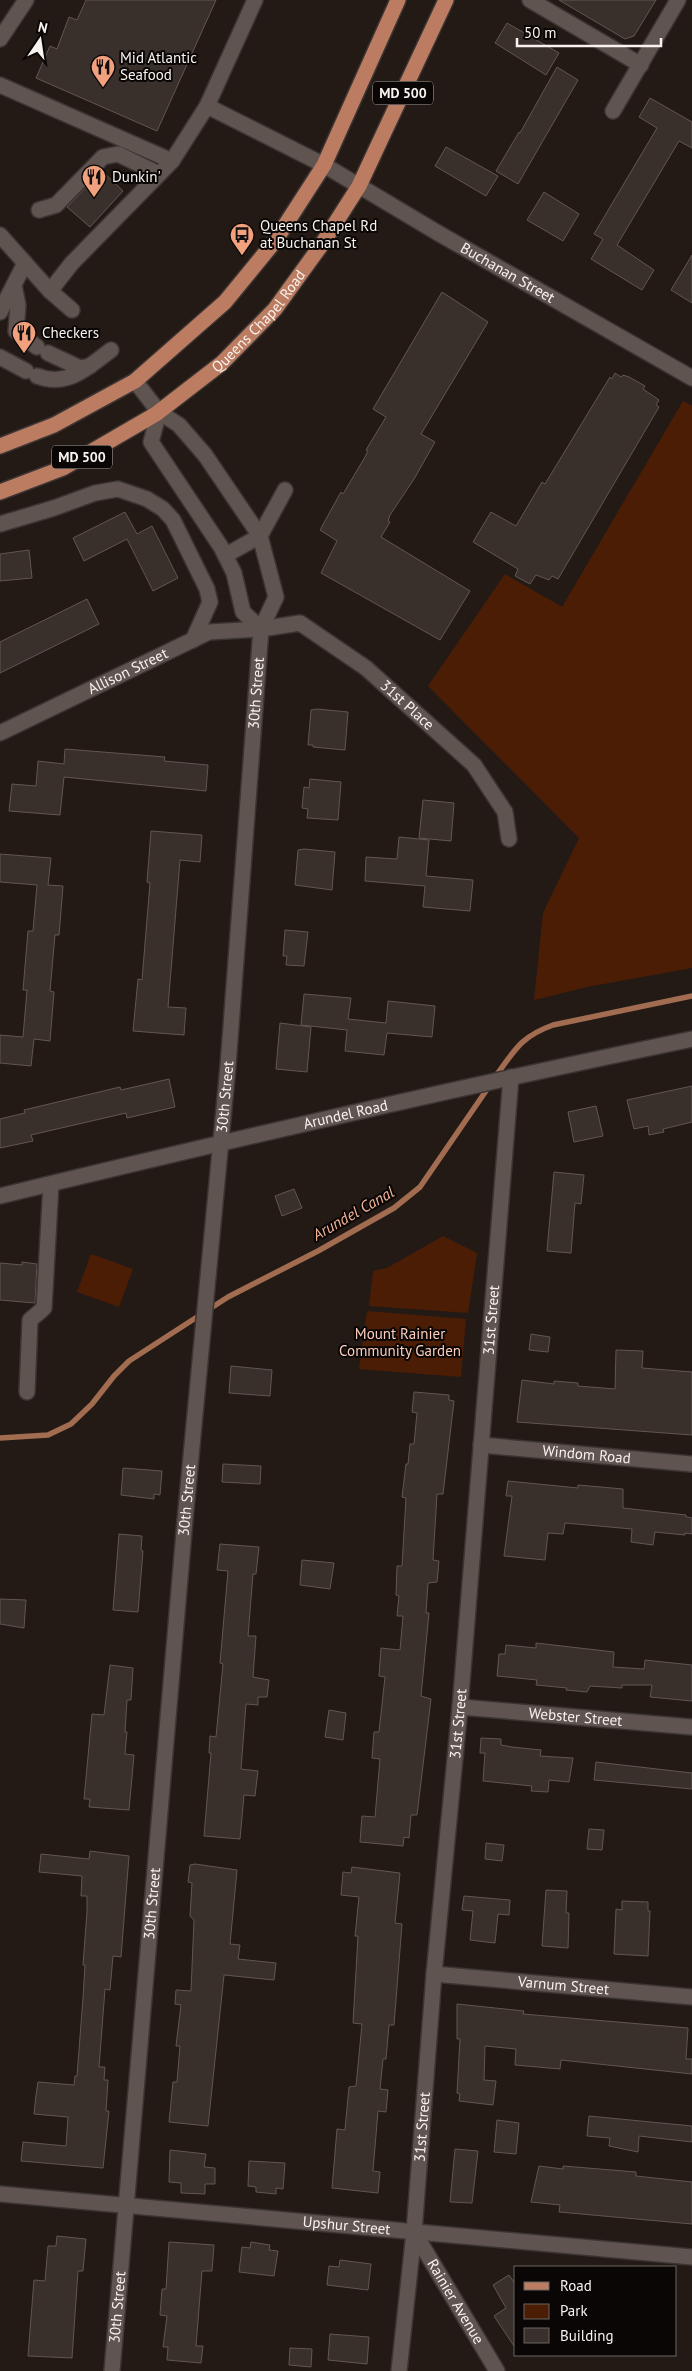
<svg xmlns="http://www.w3.org/2000/svg" width="692" height="2371" font-family="'PT Sans',sans-serif">
  <style>
    .green { fill: #4c1d05 }
    .lines { fill: none; stroke-linecap: round; stroke-linejoin: round }
    .stream { stroke: #a26c50; stroke-width: 5.5 }
    .building { fill: #392f2b; stroke: #615652 }
    .minor-casing { stroke: #3b3432; stroke-width: 18 }
    .major-casing { stroke: #3b3432; stroke-width: 18 }
    .minor { stroke: #5f544f; stroke-width: 15 }
    .major { stroke: #bb7c61; stroke-width: 15 }
    .labels { text-anchor: middle; stroke-width: 4; stroke-linejoin: round; paint-order: stroke }
    .shield { fill: #090605; stroke: #b1aba9; stroke-width: 1 }
    .shield-label { font-size: 14px; font-weight: bold; fill: #f9f2ef }
    .poi-label { font-size: 15px; fill: #f9f2ef; stroke: #090605; text-anchor: start }
    .street-label { font-size: 15px; fill: #f9f2ef; stroke: #090605 }
    .park-label { font-size: 15px; fill: #fdcfbc; stroke: #090605 }
    .water-label { font-size: 16px; font-style: italic; fill: #f5b397; stroke: #090605 }
  </style>
  <rect width="100%" height="100%" fill="#231a16"/>
  <g class="green">
    <path d="M683 401 692 406V968L587 987 534 1000 543 913 579 838 428 686 505 574 562 607Z"/>
    <path d="M443 1236 477 1253 468 1313 369 1306 373 1271 387 1268Z"/>
    <path d="M91 1254 133 1269 119 1307 77 1292Z"/>
    <path d="M367 1311 466 1319 461 1377 359 1369Z"/>
  </g>
  <g class="lines">
    <g class="stream">
      <path d="M495 1077C515 1050 520 1037 553 1025L692 996"/>
      <path d="M0 1438 48 1435 71 1424 92 1404 114 1376 129 1361 228 1297 318 1251 394 1208 420 1187 490 1085"/>
    </g>
  </g>
  <g class="building">
    <path d="M86 0H216L157 131 36 78 50 46 57 49 69 17 77 20Z"/>
    <path d="M559 0H656L634 36 625 39Z"/>
    <path d="M507 23 559 53 546 75 495 43Z"/>
    <path d="M557 67 578 80 518 184 496 171 519 132 520 133Z"/>
    <path d="M650 98 692 122V148L679 141 617 245 654 270 642 290 591 259 603 239 594 234 657 128 639 117Z"/>
    <path d="M446 147 498 176 486 196 435 166Z"/>
    <path d="M102 171 123 191 90 227 67 207Z"/>
    <path d="M544 192 579 214 563 241 527 220Z"/>
    <path d="M692 255V303L671 290Z"/>
    <path d="M442 292 488 322 421 434 435 442 414 479 390 515 388 521 390 522 381 537 470 591 440 640 321 573 337 541 320 530 341 492 343 494 365 457 368 451 366 450 386 417 373 409Z"/>
    <path d="M615 373 621 377 623 375 629 377 645 386 643 389 659 400 656 405 659 407 558 579 552 576 549 580 536 575 530 584 515 576 518 569 473 542 491 512 516 526 542 482 545 484 610 377 612 379Z"/>
    <path d="M125 512 137 534 152 526 178 578 153 591 127 539 84 561 73 538Z"/>
    <path d="M29 550 32 578 0 581V554Z"/>
    <path d="M87 599 99 624 0 673V642Z"/>
    <path d="M317 709 348 712 345 750 313 747V745H308L311 710Z"/>
    <path d="M65 749 165 757 164 761 208 765 206 791 64 777 60 815 9 811 12 784 36 786 38 761 64 764Z"/>
    <path d="M310 779 341 782 338 820 307 818 308 809 302 808 304 787 309 788Z"/>
    <path d="M423 800 454 803 451 841 419 838Z"/>
    <path d="M151 831 202 835 200 862 180 860 168 1007 186 1008 184 1035 133 1031 138 979 142 980 150 883 147 882Z"/>
    <path d="M399 837 429 840 426 876 473 880 470 911 423 907 425 886 365 881 366 857 397 859Z"/>
    <path d="M304 849 335 852 332 890 295 885 298 850Z"/>
    <path d="M0 854 51 858 48 885 63 886 59 935H55L50 991 54 992 50 1041 34 1039 31 1066 0 1063V1035L23 1037 27 990H23L28 931H33L37 885 0 882Z"/>
    <path d="M285 930 308 932 304 966 286 965 287 956H283Z"/>
    <path d="M304 994 351 998 348 1019 386 1023 388 1001 435 1006 432 1037 387 1033 384 1055 345 1051 347 1030 301 1025Z"/>
    <path d="M280 1023 311 1027 307 1072 276 1069Z"/>
    <path d="M169 1079 175 1107 127 1118 126 1113 31 1135 33 1141 0 1148V1119L25 1113 24 1110 120 1087 121 1090Z"/>
    <path d="M692 1086V1122L663 1129 664 1132 649 1135 648 1126 634 1129 627 1100Z"/>
    <path d="M596 1106 603 1136 574 1142 568 1112Z"/>
    <path d="M554 1172 584 1175 581 1204 575 1203 571 1253 547 1251Z"/>
    <path d="M294 1189 302 1208 282 1216 275 1196Z"/>
    <path d="M22 1262 37 1264 35 1303 0 1300V1263L22 1265Z"/>
    <path d="M531 1334 550 1337 548 1352 529 1350Z"/>
    <path d="M616 1350 643 1351 642 1368 692 1372V1435L517 1422 522 1380 554 1384V1381L578 1383V1386L615 1389Z"/>
    <path d="M231 1366 272 1370 270 1396 229 1393Z"/>
    <path d="M414 1392 449 1395V1400L454 1401 443 1494H437L433 1560 439 1561 437 1582 428 1583 426 1613H429L421 1696 431 1699 417 1815H411L409 1838 404 1837 403 1846 360 1842 362 1816 375 1817 380 1759 372 1758 374 1732H379L385 1677 379 1676 381 1648 400 1650 403 1616H397L399 1596 396 1595 397 1566H402L406 1498 402 1497 406 1464H408L410 1444H414L417 1413 412 1412Z"/>
    <path d="M223 1464 261 1466 260 1484 222 1482Z"/>
    <path d="M123 1468 162 1471 160 1495 154 1494V1499L121 1495Z"/>
    <path d="M508 1481 578 1488V1485L623 1489V1508L686 1515V1517L692 1518V1534L685 1533V1535L655 1532 653 1545 631 1542 632 1529 565 1523 563 1534 548 1533 545 1560 504 1556 512 1496H506Z"/>
    <path d="M119 1534 142 1536 141 1550 143 1551 138 1612 113 1610Z"/>
    <path d="M220 1544 259 1547 256 1574H253L248 1636H256L253 1677 269 1680 267 1697H258V1705L246 1704 241 1769 258 1771 255 1796 244 1795 240 1839 204 1836 211 1753H209L210 1736 216 1737 223 1664 220 1663 228 1571 217 1570Z"/>
    <path d="M302 1560 334 1563 330 1589 300 1585Z"/>
    <path d="M0 1599 26 1600 24 1628 0 1624Z"/>
    <path d="M536 1643 614 1652 613 1667 644 1669 645 1660 692 1665V1701L650 1697 652 1685H622V1688L590 1686 587 1692 566 1690 567 1688 536 1685 537 1680 497 1676 499 1654H505L506 1645 536 1648Z"/>
    <path d="M110 1665 133 1668 131 1700H127L125 1732H127L125 1754 134 1755 129 1810 89 1807 90 1799H84L92 1714 104 1715Z"/>
    <path d="M329 1710 346 1713 343 1740 325 1737Z"/>
    <path d="M481 1738 501 1739V1745L512 1747 541 1750 540 1756 573 1758 569 1782 549 1780 548 1792 531 1791 532 1786 483 1781 485 1753H480Z"/>
    <path d="M596 1762 692 1773V1789L594 1780Z"/>
    <path d="M589 1829 604 1830 602 1850 587 1849Z"/>
    <path d="M486 1843 504 1845 502 1861 485 1859Z"/>
    <path d="M90 1851 129 1856 121 1957 113 1956 110 1990 105 1989 99 2067H105L104 2080H108L106 2111H109L103 2168 21 2161 23 2142 66 2146 68 2117 34 2114 36 2095 38 2082 74 2085 75 2076H77L83 1998 85 1965H83L87 1912V1896H81L82 1876 39 1872 41 1854 89 1859Z"/>
    <path d="M195 1864 237 1870 230 1944 240 1945 238 1959 276 1963 274 1980 224 1975 208 2126 169 2122 173 2082H177L180 2046H176L181 2005 175 2004 176 1990 191 1991 194 1920 190 1916 192 1883 188 1882 190 1865Z"/>
    <path d="M352 1867 400 1873 395 1923 402 1924 394 2025H389L386 2059H383L380 2089 388 2090 386 2112 378 2111 373 2171 380 2172 378 2193 332 2188 337 2129 345 2130 349 2087 356 2086 362 2024 353 2023 358 1936H355L359 1897 341 1895 343 1872 351 1873Z"/>
    <path d="M546 1890 567 1891 566 1913H569L568 1948 542 1946Z"/>
    <path d="M464 1896 510 1900 509 1915 498 1914 495 1943 470 1940 473 1911 462 1910Z"/>
    <path d="M622 1901 648 1902V1911H650L648 1956 614 1954 616 1909 622 1910Z"/>
    <path d="M457 2004 524 2011 523 2014 688 2028 686 2059H692V2074L561 2060 560 2069 515 2065 516 2049 485 2046 484 2080 496 2081 493 2105 459 2101 460 2094 457 2093 460 2039H457Z"/>
    <path d="M589 2116 692 2126V2142L639 2136 638 2152 609 2146 610 2138 587 2136Z"/>
    <path d="M497 2120 519 2123 516 2154 494 2152Z"/>
    <path d="M455 2149 478 2151 472 2203 450 2202Z"/>
    <path d="M170 2150 206 2154 204 2167 215 2168V2184H205V2194L181 2193V2183L169 2182Z"/>
    <path d="M249 2161 285 2163 283 2189 276 2188V2194L256 2192V2187L248 2186Z"/>
    <path d="M539 2166 563 2169V2166L636 2172V2176L692 2182V2224L559 2212 560 2205 531 2202Z"/>
    <path d="M57 2236 86 2239 83 2271H78L72 2358 28 2356 34 2280 45 2281 48 2246H56Z"/>
    <path d="M169 2242 214 2245 212 2271H202L196 2346H203L201 2363 167 2360 168 2347H163L167 2316 160 2315 162 2289H166Z"/>
    <path d="M251 2242 270 2245 269 2250 278 2251 274 2276 239 2272 242 2247 250 2248Z"/>
    <path d="M340 2260 371 2264 368 2290 327 2285 329 2266 339 2267Z"/>
    <path d="M509 2275 516 2285V2349L494 2316 506 2308 493 2285Z"/>
    <path d="M330 2334 369 2337 367 2364 328 2360Z"/>
    <path d="M290 2348 312 2349 311 2367 289 2365Z"/>
  </g>
  <g class="lines">
    <defs>
      <g id="minor">
        <path d="M530 0 641 65"/>
        <path d="M0 39 26 0"/>
        <path d="M0 85 172 161"/>
        <path id="s1" d="M207 106 324 165 438 233 692 378"/>
        <path d="M613 111 678 0"/>
        <path d="M39 210 56 205 103 157 118 154 159 174"/>
        <path d="M0 235 50 291 72 310"/>
        <path d="M14 285 18 305 16 331 37 347"/>
        <path d="M50 291 72 263 172 161 207 106 255 0"/>
        <path d="M0 312 25 263"/>
        <path d="M48 353 80 368 90 366"/>
        <path d="M0 357 26 371"/>
        <path d="M37 376C68 388 88 367 111 350"/>
        <path d="M159 412 151 442 221 547 234 573 243 612 261 629"/>
        <path d="M0 524 54 508 95 493 118 489 147 499 163 509 173 520 207 589 210 602 193 640"/>
        <path d="M226 555 260 536 285 490"/>
        <path id="s2" d="M0 733 209 632 261 629 300 623 366 668 474 765 505 812 509 839"/>
        <path id="s3" d="M0 1196C230 1140 460 1087 692 1039"/>
        <path d="M27 1392 30 1320 44 1308 51 1184"/>
        <path id="s4" d="M481 1445 692 1464"/>
        <path id="s5" d="M460 1707 692 1727"/>
        <path id="s6" d="M434 1974 692 1997"/>
        <path id="s7" d="M0 2194 692 2257"/>
        <path id="s8" d="M414 2232 497 2371"/>
        <path id="s9" d="M112 2371 185 1520 228 1066 261 629 276 597 260 536 205 455 179 425 159 412 135 381"/>
        <path id="s10" d="M399 2371 414 2232 434 1974 460 1707 511 1077"/>
      </g>
      <g id="major">
        <path d="M0 446 54 425 135 381 225 302 275 241 324 165 398 0"/>
        <path id="s11" d="M0 492 63 468 156 414 222 363 275 309 322 244 359 186 446 0"/>
      </g>
    </defs>
    <use href="#minor" class="minor-casing"/>
    <use href="#major" class="major-casing"/>
    <use href="#minor" class="minor"/>
    <use href="#major" class="major"/>
  </g>
  <defs>
    <symbol id="restaurant-pin" viewBox="-11 -11 22 30"><path d="M0 17L-7.5 6A9.5 9.5 0 1 1 7.5 6Z" fill="#f2a17e" stroke="#090605"/><path d="M-5-6h1v4h1v-4h1v4h1v-4h1v5L-1.5 .5V6h-2V.5L-5-1ZM5-6V6H3V1.5H1.5Q1.5-4 5-6Z" fill="#111"/></symbol>
    <symbol id="bus-pin" viewBox="-11 -11 22 30"><path d="M0 17L-7.5 6A9.5 9.5 0 1 1 7.5 6Z" fill="#f2a17e" stroke="#090605"/><path d="M-5-6H5V4H4V6H2V4H-2V6H-4V4H-5ZM-3.5-4V0h7V-4ZM-3.5 1.2v1.5H-2V1.2ZM2 1.2v1.5H3.5V1.2Z" fill="#111"/></symbol>
  </defs>
  <g fill-rule="evenodd">
    <use href="#restaurant-pin" x="89" y="53" width="28" height="38"/>
    <use href="#restaurant-pin" x="80" y="163" width="28" height="38"/>
    <use href="#bus-pin" x="228" y="221" width="28" height="38"/>
    <use href="#restaurant-pin" x="10" y="319" width="28" height="38"/>
  </g>
  <g class="labels">
    <g class="shield">
      <rect x="373" y="81.5" width="60" height="23" rx="4"/>
      <rect x="52" y="445.5" width="60" height="23" rx="4"/>
    </g>
    <g class="shield-label">
      <text x="403" y="98">MD 500</text>
      <text x="82" y="462">MD 500</text>
    </g>
    <g class="poi-label">
      <text x="120" y="63">Mid Atlantic<tspan x="120" dy="17">Seafood</tspan></text>
      <text x="112" y="182">Dunkin'</text>
      <text x="260" y="231">Queens Chapel Rd<tspan x="260" dy="17">at Buchanan St</tspan></text>
      <text x="42" y="338">Checkers</text>
    </g>
    <g class="street-label">
      <text dy="5" stroke="none"><textPath href="#s1" startOffset="344">Buchanan Street</textPath></text>
      <text dy="5" stroke="none"><textPath href="#s11" startOffset="314">Queens Chapel Road</textPath></text>
      <text dy="5" stroke="none"><textPath href="#s2" startOffset="142">Allison Street</textPath></text>
      <text dy="5" stroke="none"><textPath href="#s9" startOffset="1684">30th Street</textPath></text>
      <text dy="5" stroke="none"><textPath href="#s2" startOffset="459">31st Place</textPath></text>
      <text dy="5" stroke="none"><textPath href="#s9" startOffset="1279">30th Street</textPath></text>
      <text dy="5" stroke="none"><textPath href="#s3" startOffset="355">Arundel Road</textPath></text>
      <text dy="5" stroke="none"><textPath href="#s10" startOffset="1055">31st Street</textPath></text>
      <text dy="5" stroke="none"><textPath href="#s4" startOffset="106">Windom Road</textPath></text>
      <text dy="5" stroke="none"><textPath href="#s9" startOffset="874">30th Street</textPath></text>
      <text dy="5" stroke="none"><textPath href="#s5" startOffset="116">Webster Street</textPath></text>
      <text dy="5" stroke="none"><textPath href="#s10" startOffset="650">31st Street</textPath></text>
      <text dy="5" stroke="none"><textPath href="#s9" startOffset="469">30th Street</textPath></text>
      <text dy="5" stroke="none"><textPath href="#s6" startOffset="130">Varnum Street</textPath></text>
      <text dy="5" stroke="none"><textPath href="#s10" startOffset="245">31st Street</textPath></text>
      <text dy="5" stroke="none"><textPath href="#s7" startOffset="348">Upshur Street</textPath></text>
      <text dy="5" stroke="none"><textPath href="#s8" startOffset="81">Rainier Avenue</textPath></text>
      <text dy="5" stroke="none"><textPath href="#s9" startOffset="64">30th Street</textPath></text>
    </g>
    <g class="park-label">
      <text x="400" y="1339">Mount Rainier<tspan x="400" dy="17">Community Garden</tspan></text>
    </g>
    <g class="water-label">
      <text transform="translate(353 1213) rotate(-30)" y="6">Arundel Canal</text>
    </g>
  </g>
  <rect x="514" y="2266" width="162" height="90" fill="#090605" stroke="#696463"/>
  <rect x="524" y="2282" width="25" height="8" fill="#bb7c61" stroke="#696463"/>
  <text x="560" y="2291" font-size="15" fill="#f9f2ef">Road</text>
  <rect x="524" y="2304" width="25" height="15" fill="#4c1d05" stroke="#696463"/>
  <text x="560" y="2316" font-size="15" fill="#f9f2ef">Park</text>
  <rect x="524" y="2328" width="25" height="15" fill="#392f2b" stroke="#696463"/>
  <text x="560" y="2341" font-size="15" fill="#f9f2ef">Building</text>
  <g transform="translate(40 40) rotate(13)" stroke="#090605" stroke-width="4" paint-order="stroke">
  <path d="M0-4L9 19L0 12L-9 19Z" fill="#f9f2ef"/>
  <text y="-8" font-size="14" font-weight="bold" text-anchor="middle" fill="#f9f2ef">N</text>
  </g>
  <path d="M517 38v8h144v-8" fill="none" stroke="#f9f2ef" stroke-width="2.5"/>
  <text x="524" y="38" font-size="15" fill="#f9f2ef" stroke="#090605" stroke-width="4" paint-order="stroke">50 m</text>
</svg>
